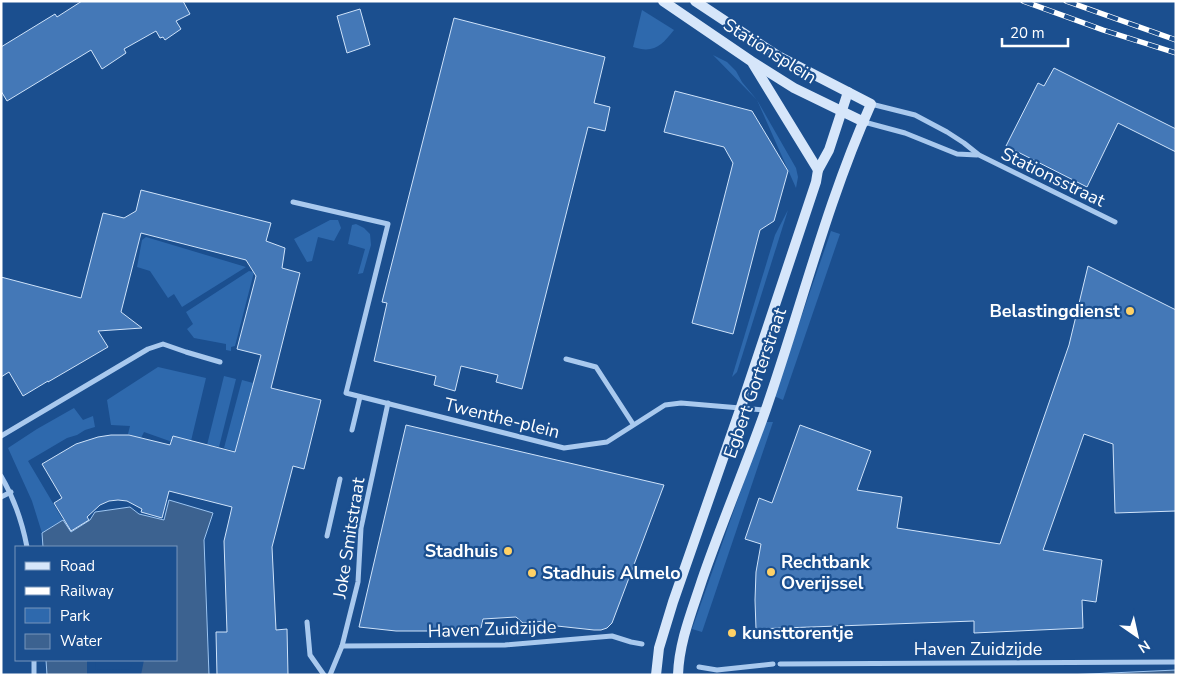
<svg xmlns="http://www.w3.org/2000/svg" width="1177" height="676" font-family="'Nunito Sans',sans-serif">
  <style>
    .green { fill: #2e69ad }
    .water { fill: #3c6290; stroke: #9cc4f0 }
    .pier { fill: #1b4f8f }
    .building { fill: #4478b7; stroke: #cfe3fa }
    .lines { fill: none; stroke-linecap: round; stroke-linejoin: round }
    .street { stroke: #a9c9ee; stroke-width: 5 }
    .secondary { stroke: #d6e6fa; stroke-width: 10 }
    .rail-casing { stroke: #fff; stroke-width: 5.5 }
    .rail { stroke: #1b4f8f; stroke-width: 4; stroke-dasharray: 11; stroke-linecap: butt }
    .poi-dot { fill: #ffd166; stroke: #1b4f8f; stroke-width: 2 }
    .labels { text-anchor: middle; stroke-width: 4.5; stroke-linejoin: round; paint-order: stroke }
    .street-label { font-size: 18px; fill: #fff; stroke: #1b4f8f }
    .poi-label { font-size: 18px; font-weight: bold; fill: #fff; stroke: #1b4f8f; text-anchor: start }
  </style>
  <rect width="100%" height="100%" fill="#1b4f8f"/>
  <g class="green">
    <path d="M642 10 674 30C662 45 654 54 633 47Z"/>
    <path d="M713 55 727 62 736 71 742 82 757 100 796 168 798 177 796 188 757 100Z"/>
    <path d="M788 210 737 372 732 377 775 235Z"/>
    <path d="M330 220H338L341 228 334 241 318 237 312 261 307 262 294 239Z"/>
    <path d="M356 224 364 228 370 234 371 245 363 273 358 274 365 249 348 244 352 225Z"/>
    <path d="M831 231 840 234 783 400 774 396Z"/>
    <path d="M146 237 246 267 182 307 174 294 168 298 150 271 137 267 142 240Z"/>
    <path d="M249 271 254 272 235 346 231 347V351L226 350V344L194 338 187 329 193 324 186 312Z"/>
    <path d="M158 367 206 378 191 441 179 438 178 444 144 432 141 438 128 434 130 426 111 425 107 400Z"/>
    <path d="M224 376 236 379 219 447 207 445Z"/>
    <path d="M242 380 253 383 235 451 224 448Z"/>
    <path d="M74 408 83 420 93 416 95 427 85 430 77 435 67 438 28 461 63 520 42 533 32 501 8 448 37 429Z"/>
    <path d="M765 422H773L702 632 692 629Z"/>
  </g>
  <g class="water">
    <path d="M169 500 213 513 204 540 209 675H47L46 660H93V672L132 671 135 660H176V547H43L42 533 63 520 71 532 90 520 95 512 130 507 139 514 164 520Z"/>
    <path d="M1176 670V675H1067Z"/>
  </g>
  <path class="pier" d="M87 660H95L96 670 130 669 133 660H144L141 675H87Z"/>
  <g class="building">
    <path d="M82 1H183L190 14 176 21 181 29 165 40 163 37 160 38 156 31 124 49 126 53 102 69 91 50 7 101 1 91V47L55 14 57 17Z"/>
    <path d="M360 9 370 45 347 53 337 16Z"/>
    <path d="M454 18 605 57 594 103 610 107 605 131 588 127 522 389 496 382 498 375 461 366 455 391 434 385 436 376 374 361 387 303 382 302Z"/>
    <path d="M1054 68 1176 129V152L1118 123 1087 187 1006 146 1038 83 1044 86Z"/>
    <path d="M675 91 752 111 788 171 774 221 760 230 733 334 692 323 733 163 724 147 664 132Z"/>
    <path d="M141 190 271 223 266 241 285 248 282 268 300 273 271 388 321 400 304 469 293 466 272 547 276 630 287 629 288 675H217L216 632H227L224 541 232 507 169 491 162 518 141 512 142 509 127 501 118 500 109 501 100 505 87 517 89 520 71 531 54 503 62 498 42 464 76 444 98 437 111 435H129L170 445 173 436 235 452 261 355 237 349 256 276 246 260 141 233 121 312 142 328 98 331 108 347 48 382V381L23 396 9 372 1 377V277L81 298 103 213 124 218 136 211Z"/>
    <path d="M1088 266 1176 310V511L1115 513 1113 444 1084 434 1043 550 1102 560 1096 602 1082 600 1083 628 974 633V621L756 629 755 600 756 572 761 544 745 539 759 498 772 503 800 425 871 451 857 490 902 497 897 528 1000 544 1069 345Z"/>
    <path d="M406 425 664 485 612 623 607 628 601 630H594L557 626H544L546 621 523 623 516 617 483 619 481 628 447 631H396L359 627Z"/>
  </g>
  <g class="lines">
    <g class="street">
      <path d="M871 104 915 115 947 132 964 143 979 155 1115 222"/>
      <path d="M864 122 905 133 957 154 977 155"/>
      <path d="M293 202 388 224 346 393 564 448 607 442 665 405 681 403 765 410"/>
      <path d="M566 359 596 367 633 424"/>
      <path d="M352 430 360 397"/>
      <path d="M1 436 148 349 163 344 186 352 220 362"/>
      <path d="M1 476C14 498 22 521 27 547"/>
      <path d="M1 497 11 492"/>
      <path d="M327 536 340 479"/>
      <path d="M307 622 310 655 324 675"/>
      <path d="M342 646 505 645 612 636 631 642 642 644"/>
      <path d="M34 660V675"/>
      <path d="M780 664 1176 662"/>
      <path d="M699 667 717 670 773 664"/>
      <path d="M330 675 342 646 358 582 361 528 388 403"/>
    </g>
    <g class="secondary">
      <path d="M663 1 751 61 794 88 864 122"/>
      <path d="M753 64 818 170"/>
      <path d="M656 675 659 648 673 602 741 407 816 182 818 170 829 150 848 92"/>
      <path d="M678 675C679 642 692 611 702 580 722 522 746 466 766 409 801 308 827 202 871 104L778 56 695 1"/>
    </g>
    <defs>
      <g id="rail">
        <path d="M1023 1 1103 30 1176 53"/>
        <path d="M1066 1 1176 40"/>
      </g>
    </defs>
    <use href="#rail" class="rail-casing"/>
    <use href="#rail" class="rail"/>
  </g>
  <g class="poi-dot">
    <circle cx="1130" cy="311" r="5"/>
    <circle cx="508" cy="551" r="5"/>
    <circle cx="771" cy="572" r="5"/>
    <circle cx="532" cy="573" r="5"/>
    <circle cx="732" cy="633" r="5"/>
  </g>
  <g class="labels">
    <g class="street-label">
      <text transform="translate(770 51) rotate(32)" y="6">Stationsplein</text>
      <text transform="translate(1053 177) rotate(26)" y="6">Stationsstraat</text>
      <text transform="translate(755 383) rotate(-71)" y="6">Egbert Gorterstraat</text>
      <text transform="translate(502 418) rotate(14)" y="6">Twenthe-plein</text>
      <text transform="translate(349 538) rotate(-81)" y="6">Joke Smitstraat</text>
      <text transform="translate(492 629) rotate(-2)" y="6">Haven Zuidzijde</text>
      <text x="978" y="655">Haven Zuidzijde</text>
    </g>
    <g class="poi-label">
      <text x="1120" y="317" text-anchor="end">Belastingdienst</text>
      <text x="498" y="557" text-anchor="end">Stadhuis</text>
      <text x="781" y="568">Rechtbank<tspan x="781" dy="21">Overijssel</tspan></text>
      <text x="542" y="579">Stadhuis Almelo</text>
      <text x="742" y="639">kunsttorentje</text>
    </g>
  </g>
  <rect width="1177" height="676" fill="none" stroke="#ffffff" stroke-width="5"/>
  <rect x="15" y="546" width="162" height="115" fill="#1b4f8f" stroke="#7695bc"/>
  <rect x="25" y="562" width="25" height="8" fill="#d6e6fa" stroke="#7695bc"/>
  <text x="60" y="571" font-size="15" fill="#ffffff">Road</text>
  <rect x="25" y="587" width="25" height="8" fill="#ffffff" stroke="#7695bc"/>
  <text x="60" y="596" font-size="15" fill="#ffffff">Railway</text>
  <rect x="25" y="608" width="25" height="15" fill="#2e69ad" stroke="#7695bc"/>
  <text x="60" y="621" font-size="15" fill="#ffffff">Park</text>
  <rect x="25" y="634" width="25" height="15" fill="#3c6290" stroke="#7695bc"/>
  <text x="60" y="646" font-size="15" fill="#ffffff">Water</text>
  <g transform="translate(1137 636) rotate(146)" stroke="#1b4f8f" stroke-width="4" paint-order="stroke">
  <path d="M0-4L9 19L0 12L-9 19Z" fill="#ffffff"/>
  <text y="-8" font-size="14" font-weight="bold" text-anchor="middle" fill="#ffffff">N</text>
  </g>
  <path d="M1002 38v8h66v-8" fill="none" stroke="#ffffff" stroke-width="2.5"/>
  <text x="1010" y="38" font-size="15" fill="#ffffff" stroke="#1b4f8f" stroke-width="4" paint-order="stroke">20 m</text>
</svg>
